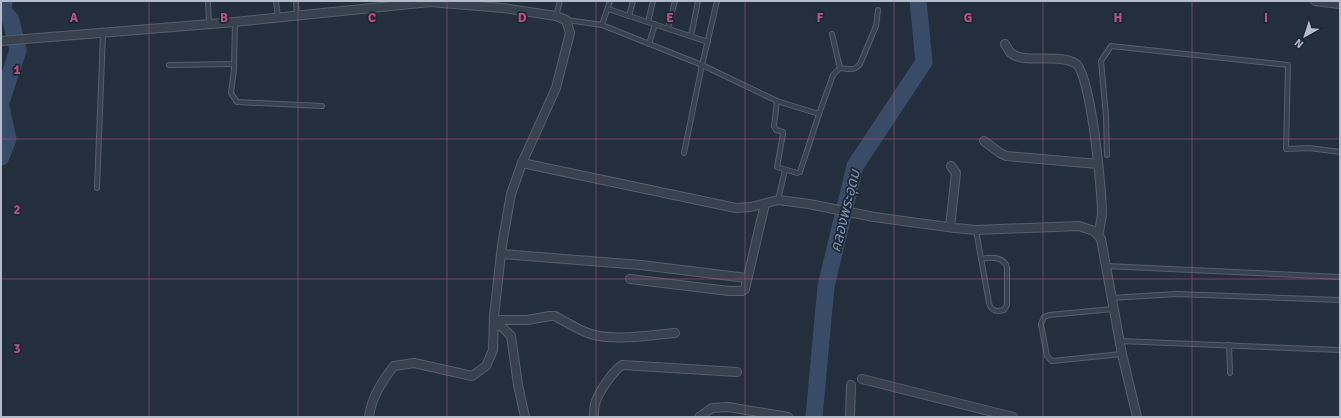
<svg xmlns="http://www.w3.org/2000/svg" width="1341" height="418" font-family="Signika,'Noto Sans Thai',sans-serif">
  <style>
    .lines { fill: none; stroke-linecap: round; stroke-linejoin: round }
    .river { stroke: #394c67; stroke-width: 17 }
    .lane-casing { stroke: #565f6c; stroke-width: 6 }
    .street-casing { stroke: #565f6c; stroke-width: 10 }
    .lane { stroke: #38414e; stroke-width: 4 }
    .street { stroke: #38414e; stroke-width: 8 }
    .grid { fill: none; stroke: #bd5182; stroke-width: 1; stroke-opacity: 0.55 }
    .labels { text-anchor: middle; stroke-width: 3.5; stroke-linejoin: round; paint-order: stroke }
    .water-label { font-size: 15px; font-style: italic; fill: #7c92b1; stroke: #1d2633 }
    .grid-label { font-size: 13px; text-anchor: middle; font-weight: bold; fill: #bd5182; stroke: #1d2633; stroke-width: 3.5; stroke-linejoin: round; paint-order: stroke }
  </style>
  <rect width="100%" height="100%" fill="#242f3e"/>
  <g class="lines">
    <g class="river">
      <path d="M1 102 18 50 11 20 3 11 4 1"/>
      <path d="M1 107 8 139 1 157"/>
      <path d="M814 417 826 286 855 166 924 62 918 1"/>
    </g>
    <defs>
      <g id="lane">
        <path d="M208 1 209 24"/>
        <path d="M276 1 278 17"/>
        <path d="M296 1 297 16"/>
        <path d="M608 9 708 42"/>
        <path d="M556 16 560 1"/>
        <path d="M629 16 633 1"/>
        <path d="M567 20 602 25 702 65 777 101 819 114"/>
        <path d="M235 22 234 69 231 93 237 102 322 106"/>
        <path d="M648 22 653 1"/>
        <path d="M602 25 610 1"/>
        <path d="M668 28 675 1"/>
        <path d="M832 34 840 68"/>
        <path d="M691 36 698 1"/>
        <path d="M649 44 655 24"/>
        <path d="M169 65 234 64"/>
        <path d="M777 101 774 126 776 130 783 132V134L777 167 797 173 800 172 819 114 833 75 840 68C849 69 855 71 860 64L876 26 878 10"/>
        <path d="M684 153 702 65 717 1"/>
        <path d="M1107 155 1106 116 1101 61 1111 46 1288 65 1286 149 1309 148 1340 152"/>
        <path d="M97 188 103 33"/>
        <path d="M778 200 785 170"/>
        <path d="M976 230 989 303C991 311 996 312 1004 310L1007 305V267C1003 256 990 257 981 259"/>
        <path d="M1106 266 1340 277"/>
        <path d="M1111 298 1176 294 1340 300"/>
        <path d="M1113 309 1049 315 1044 317 1041 324 1047 356 1052 361 1122 354"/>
        <path d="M1120 341 1340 350"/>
        <path d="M1229 345 1230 373"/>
      </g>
      <g id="street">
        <path d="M1315 1 1340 4"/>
        <path d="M1 41 235 22 430 2 503 8 556 16 566 20 570 33 556 88 522 163 511 194 502 245 494 316 493 350 486 366 472 376 414 363 394 366C382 381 371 398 369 417"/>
        <path d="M1005 44C1007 47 1008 50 1010 52 1022 65 1057 53 1075 63 1091 71 1102 192 1102 214 1101 221 1100 228 1098 235"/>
        <path d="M984 141 1000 153 1006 156 1098 164"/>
        <path d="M522 163 736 208 751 207 778 200 809 204 874 217 955 228 976 230 1079 226 1094 231 1101 239 1122 354 1137 417"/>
        <path d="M950 227 956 173 951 166"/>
        <path d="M501 254 641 265 747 278"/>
        <path d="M630 279 729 291H742L745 289 765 204"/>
        <path d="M494 320H527L550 316H555C566 322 577 329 588 333 610 342 651 335 675 333"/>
        <path d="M494 327 500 325 511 336 518 385 525 417"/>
        <path d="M862 379 1013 417"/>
        <path d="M594 417C594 413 594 408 595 404 598 393 612 372 622 365L737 372"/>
        <path d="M699 417 712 408 728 407 788 417"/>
        <path d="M850 417 851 385"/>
      </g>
    </defs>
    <use href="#lane" class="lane-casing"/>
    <use href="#street" class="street-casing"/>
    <use href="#lane" class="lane"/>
    <use href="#street" class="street"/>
  </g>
  <path class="grid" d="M149 1V417M298 1V417M447 1V417M596 1V417M745 1V417M894 1V417M1043 1V417M1192 1V417M1 139H1340M1 279H1340"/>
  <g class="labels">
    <g class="water-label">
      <text transform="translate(845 211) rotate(-76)" y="5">คลองพระอุดม</text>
    </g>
  </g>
  <g class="grid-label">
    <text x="74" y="22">A</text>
    <text x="224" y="22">B</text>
    <text x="372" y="22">C</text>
    <text x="522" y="22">D</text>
    <text x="670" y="22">E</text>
    <text x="820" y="22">F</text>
    <text x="968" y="22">G</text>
    <text x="1118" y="22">H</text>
    <text x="1266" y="22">I</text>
    <text x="17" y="74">1</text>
    <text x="17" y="214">2</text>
    <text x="17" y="353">3</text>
  </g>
  <rect width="1341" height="418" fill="none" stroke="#b4bcc9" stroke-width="4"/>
  <g transform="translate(1305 36) rotate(219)" stroke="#1d2633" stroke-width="3" paint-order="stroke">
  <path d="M0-3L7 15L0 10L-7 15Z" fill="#b4bcc9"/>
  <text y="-6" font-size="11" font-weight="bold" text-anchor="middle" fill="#b4bcc9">N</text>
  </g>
</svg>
